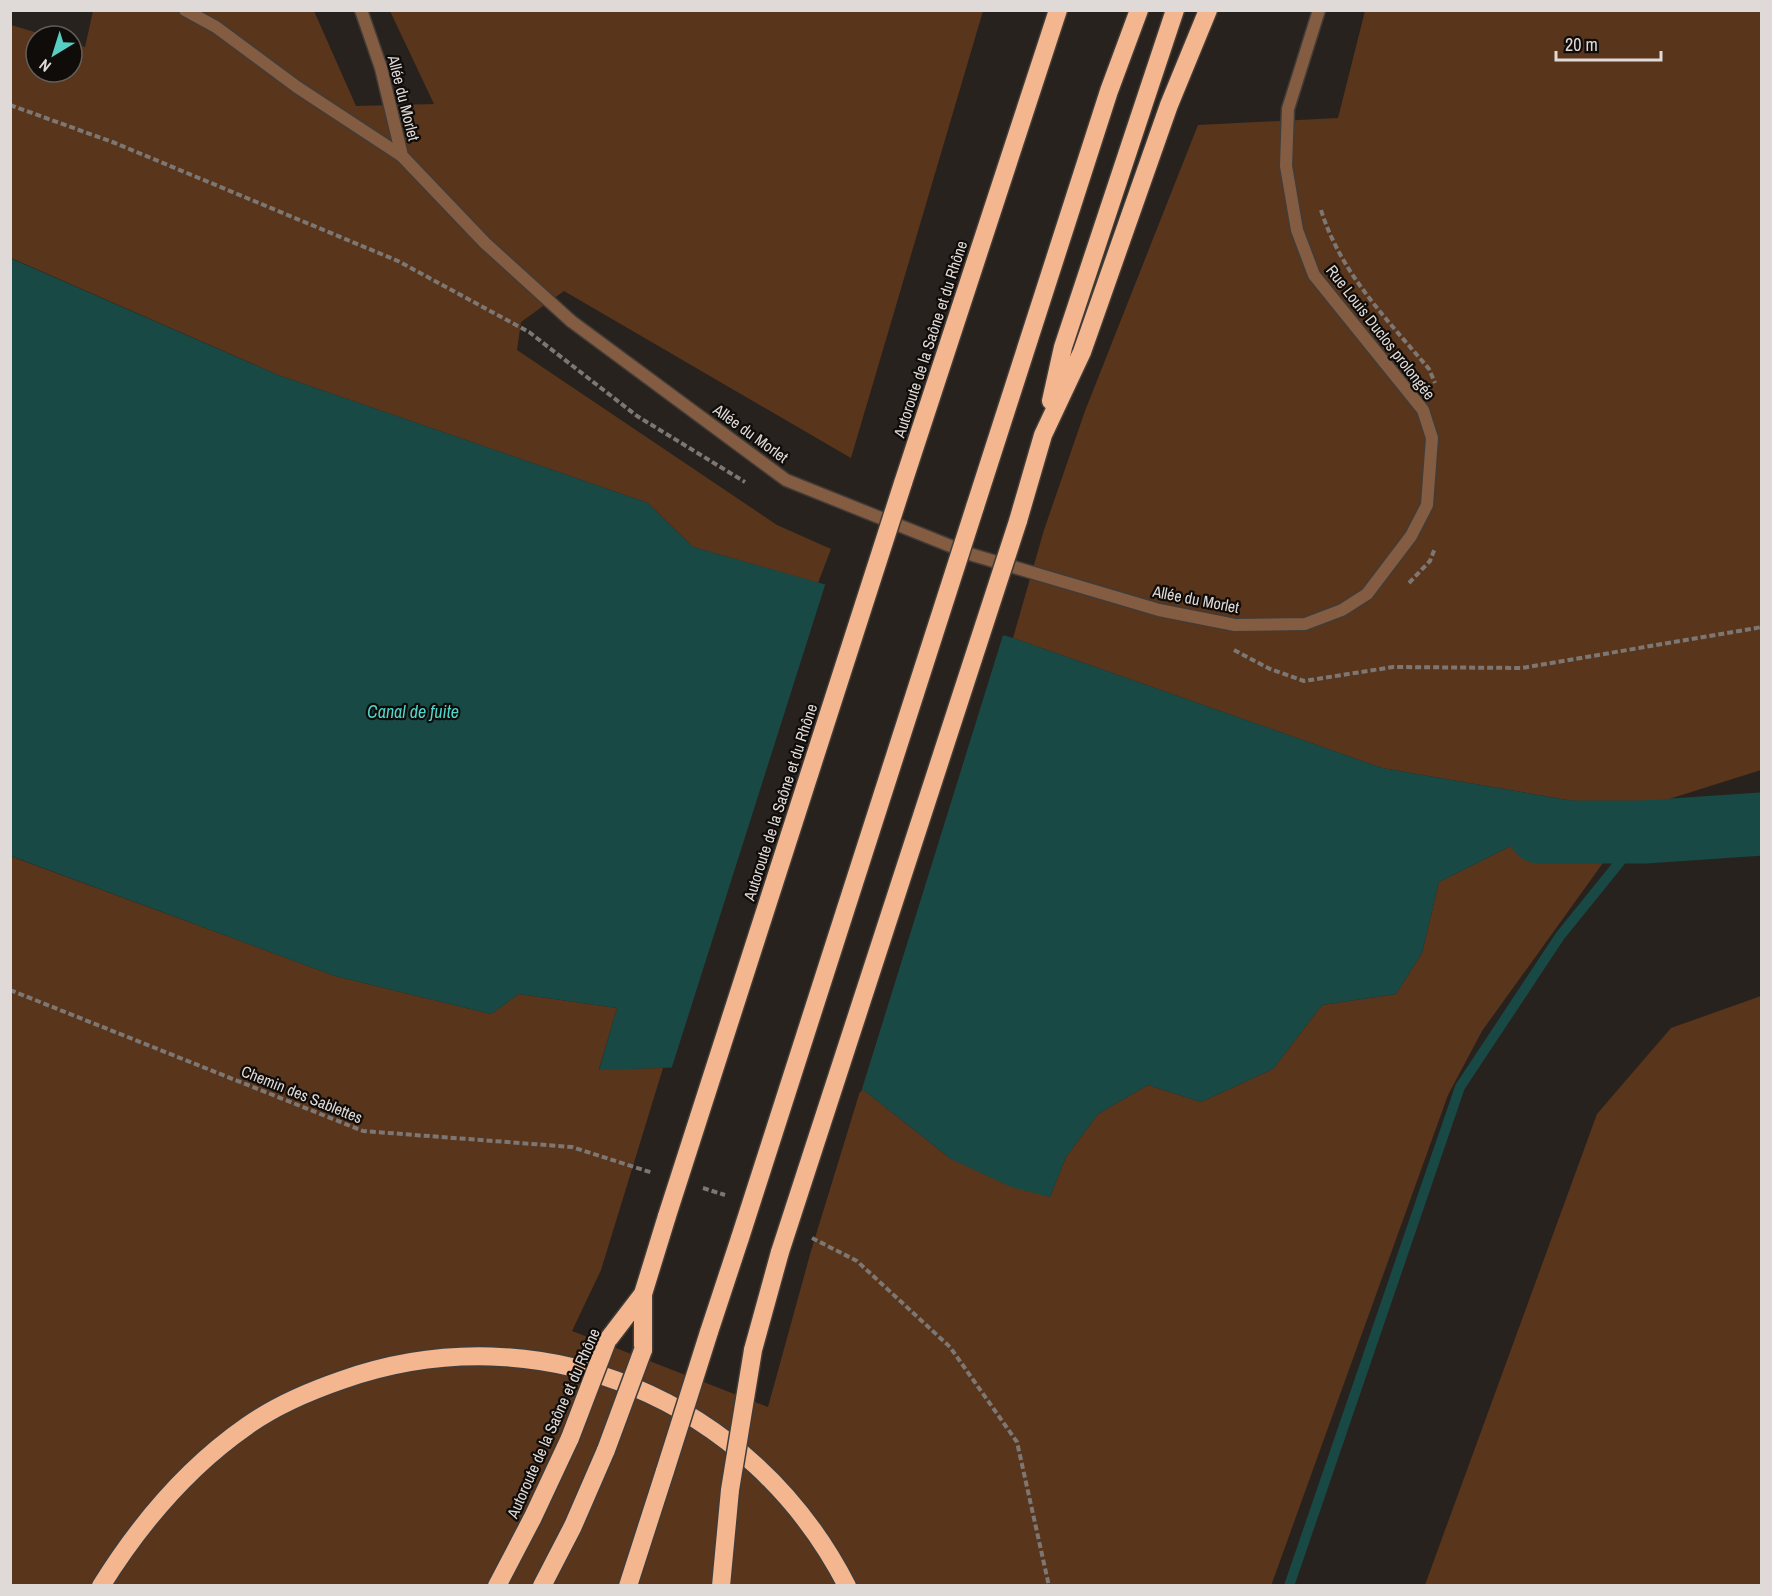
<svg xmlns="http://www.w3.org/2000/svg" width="1772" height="1596" font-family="'Archivo Narrow',sans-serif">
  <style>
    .green { fill: #59351b }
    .water { fill: #194945 }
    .pier { fill: #28221e }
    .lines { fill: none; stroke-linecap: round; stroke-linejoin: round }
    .stream { stroke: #194945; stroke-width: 10 }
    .river { stroke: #194945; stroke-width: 63 }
    .lane-casing { stroke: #423c38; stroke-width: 15 }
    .street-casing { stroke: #423c38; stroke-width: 15 }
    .highway-casing { stroke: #423c38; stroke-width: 21 }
    .path { stroke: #7d7774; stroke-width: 4; stroke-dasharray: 6 3; stroke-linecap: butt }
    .lane { stroke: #845c41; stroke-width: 12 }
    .street { stroke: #845c41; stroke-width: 12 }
    .highway { stroke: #f3b68e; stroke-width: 18 }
    .highway-bridge-casing { stroke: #423c38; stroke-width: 21; stroke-linecap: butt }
    .highway-bridge { stroke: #f3b68e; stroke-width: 18 }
    .labels { text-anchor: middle; stroke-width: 4.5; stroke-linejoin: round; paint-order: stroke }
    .street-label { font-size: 16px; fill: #dfdad7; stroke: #0f0c0a }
    .water-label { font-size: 18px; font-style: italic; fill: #50d6cb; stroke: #0f0c0a }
  </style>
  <rect width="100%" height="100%" fill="#28221e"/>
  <g class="green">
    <path d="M93 11H314L356 106 434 104 390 11H983L851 458 564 291 521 322 517 350 777 525 831 549 818 583 693 547 648 503 278 375 11 258V25L48 36H36V72H72V43L85 47Z"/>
    <path d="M1365 11H1761V770L1631 811 1382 768 1013 638 1044 530 1085 411 1198 125 1338 118Z"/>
    <path d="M1618 842 1482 1031 1448 1095 1271 1586 11 1585 10 856 335 976 491 1014 519 994 617 1008 599 1069 663 1068 601 1270 572 1331 768 1407 811 1251 861 1088 951 1159 1050 1197 1066 1157 1098 1114 1148 1085 1201 1102 1273 1069 1322 1005 1396 994 1422 953 1439 882 1513 845Z"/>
    <path d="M1761 996V1585H1425L1597 1114 1671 1028Z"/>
  </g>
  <path class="water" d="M10 258 278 375 648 503 693 547 1013 638 1382 768 1631 811 1618 842 1513 845 1439 882 1422 953 1396 994 1322 1005 1273 1069 1201 1102 1148 1085 1098 1114 1066 1157 1050 1197 1011 1187 951 1159 861 1088 717 1066 599 1070 617 1008 519 994 491 1014 335 976 11 856Z"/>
  <path class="pier" d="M826 582 1004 632 861 1092 778 1084 717 1069 671 1070Z"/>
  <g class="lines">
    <path class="stream" d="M1289 1586 1460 1087 1560 936 1644 832"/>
    <path class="river" d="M1539 832H1644L1762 824"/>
    <defs>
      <g id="lane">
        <path d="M185 10 216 27 297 87 402 156"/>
        <path d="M361 10 381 68 402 156 485 243 571 321"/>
      </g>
      <path id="street" d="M571 321 786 480 973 555 1159 610 1235 625 1305 624 1342 610 1367 594 1411 536 1427 505 1432 438 1423 410 1314 275 1297 230 1286 166 1288 109 1319 10"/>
      <g id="highway">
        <path d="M1051 401 1063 347 1175 10"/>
        <path d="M903 483 1058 10"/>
        <path d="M975 507 1109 91 1139 10"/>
        <path d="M1018 521 1043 435 1082 352 1169 105 1208 10"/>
        <path d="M643 1294V1350"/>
        <path d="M709 1332 740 1238"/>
        <path d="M607 1341 643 1294 667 1216"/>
        <path d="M753 1350 780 1252"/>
        <path d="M101 1586C139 1525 188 1467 247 1426 275 1406 310 1391 342 1380 540 1310 752 1400 847 1586"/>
        <path d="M497 1586 533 1517 570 1438"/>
        <path d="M542 1586 573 1526 606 1450"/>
        <path d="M628 1586 665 1471"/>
        <path d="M721 1586 730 1490"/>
      </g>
    </defs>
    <use href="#lane" class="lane-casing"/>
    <use href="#street" class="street-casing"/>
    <use href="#highway" class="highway-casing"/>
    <g class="path">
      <path d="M10 105 115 143 398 261 529 332 637 416 745 482"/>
      <path d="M1321 210C1341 274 1387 319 1429 369L1435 383"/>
      <path d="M1409 583 1430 561 1435 548"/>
      <path d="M1234 650 1270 669 1304 681 1393 667 1522 668 1762 627"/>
      <path d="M10 990 363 1131 572 1147 653 1173"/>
      <path d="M703 1188 725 1195"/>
      <path d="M812 1238 857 1261 950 1347 1017 1442 1049 1586"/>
    </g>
    <use href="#lane" class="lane"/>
    <use href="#street" class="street"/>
    <use href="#highway" class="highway"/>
    <defs>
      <g id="highway-bridge">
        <path d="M667 1216 903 483"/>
        <path d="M740 1238 975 507"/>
        <path d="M780 1252 1018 521"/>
        <path d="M570 1438 607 1341"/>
        <path d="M606 1450 643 1350"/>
        <path d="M665 1471 709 1332"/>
        <path d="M730 1490 753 1350"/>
      </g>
    </defs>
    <use href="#highway-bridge" class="highway-bridge-casing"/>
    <use href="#highway-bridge" class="highway-bridge"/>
  </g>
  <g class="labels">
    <g class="street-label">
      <text transform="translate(404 98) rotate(76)" y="6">Allée du Morlet</text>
      <text transform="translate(1381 332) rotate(52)" y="6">Rue Louis Duclos prolongée</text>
      <text transform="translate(930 339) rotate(-72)" y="6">Autoroute de la Saône et du Rhône</text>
      <text transform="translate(751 433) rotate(36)" y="6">Allée du Morlet</text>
      <text transform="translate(1196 599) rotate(11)" y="6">Allée du Morlet</text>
      <text transform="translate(780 802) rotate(-72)" y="6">Autoroute de la Saône et du Rhône</text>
      <text transform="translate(302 1094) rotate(22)" y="6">Chemin des Sablettes</text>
      <text transform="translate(553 1423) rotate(-66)" y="6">Autoroute de la Saône et du Rhône</text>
    </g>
    <g class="water-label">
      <text x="413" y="718">Canal de fuite</text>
    </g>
  </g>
  <rect width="1772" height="1596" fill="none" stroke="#dfdad7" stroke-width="24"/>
  <g transform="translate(54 54) rotate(218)"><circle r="28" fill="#0f0c0a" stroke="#625e5c" stroke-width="1.5"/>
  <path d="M0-4.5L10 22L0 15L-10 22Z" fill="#56cec3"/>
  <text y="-9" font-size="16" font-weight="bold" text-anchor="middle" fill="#dfdad7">N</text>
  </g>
  <path d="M1556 51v9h105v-9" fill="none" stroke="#dfdad7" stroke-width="3"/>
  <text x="1565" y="51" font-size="18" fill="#dfdad7" stroke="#0f0c0a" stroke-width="4.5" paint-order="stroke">20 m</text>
</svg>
